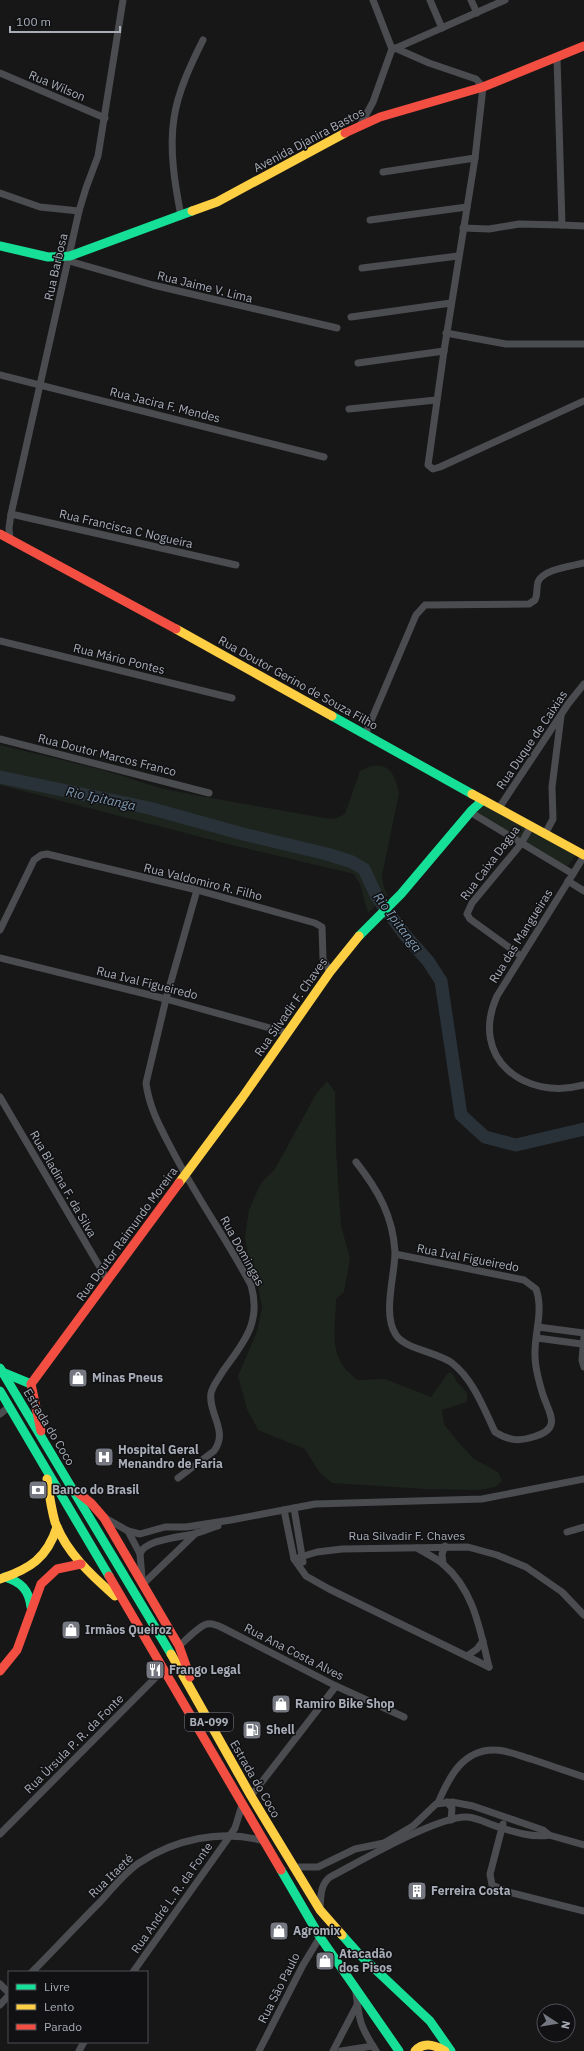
<svg xmlns="http://www.w3.org/2000/svg" width="584" height="2051" font-family="'IBM Plex Sans',sans-serif">
  <style>
    .green { fill: #1d241e }
    .lines { fill: none; stroke-linecap: round; stroke-linejoin: round }
    .river { stroke: #2a3239; stroke-width: 13 }
    .street { stroke: #4b4c50; stroke-width: 7 }
    .fast { stroke: #16e098; stroke-width: 9 }
    .slow { stroke: #ffcf43; stroke-width: 9 }
    .jam { stroke: #f24e42; stroke-width: 9 }
    .labels { text-anchor: middle; stroke-width: 3; stroke-linejoin: round; paint-order: stroke }
    .shield { fill: #111113; stroke: #7b7e86; stroke-width: 1 }
    .shield-label { font-size: 11px; font-weight: bold; fill: #a8adb8 }
    .street-label { font-size: 12px; fill: #a8adb8; stroke: #111113 }
    .poi-label { font-size: 12px; font-weight: bold; fill: #a8adb8; stroke: #111113; text-anchor: start }
    .water-label { font-size: 13px; font-style: italic; fill: #7f9bb3; stroke: #111113 }
  </style>
  <rect width="100%" height="100%" fill="#171717"/>
  <g class="green">
    <path d="M0 745 103 770 160 788 195 795 324 818 335 819 345 814 360 771C384 758 394 769 399 793L382 876 384 888 388 895 368 913 360 884 354 874 228 844 0 785Z"/>
    <path d="M481 802 576 855 566 868 473 814Z"/>
    <path d="M327 1081 335 1092 336 1150 341 1226 350 1258 344 1292 336 1299C336 1317 331 1342 339 1358 342 1368 350 1373 357 1380L385 1379 431 1397 448 1373H452L457 1382 467 1393V1402L442 1410 444 1424 459 1443 474 1459 498 1472 502 1481 495 1487 479 1490 424 1489 332 1483 319 1472 305 1449 258 1430 247 1409 238 1376 257 1332 262 1307 258 1286 249 1262 245 1236 249 1210 261 1183 275 1169 316 1094Z"/>
  </g>
  <g class="lines">
    <path class="river" d="M0 777 149 808 243 834 327 854 352 862 364 869 377 897 405 935 428 961 441 981 461 1115 485 1137 516 1145 584 1129"/>
    <g class="street">
      <path d="M430 0 442 28"/>
      <path d="M471 0 477 13"/>
      <path d="M395 48 429 63 476 79 483 87 475 158 444 351 428 465 433 469 440 467 584 401"/>
      <path d="M394 49 505 0"/>
      <path d="M557 57 562 225 584 226"/>
      <path d="M0 73 105 118"/>
      <path d="M361 124 373 102 392 49 373 0"/>
      <path d="M383 172 475 158"/>
      <path d="M0 193 40 207 79 211"/>
      <path d="M181 216C175 185 169 150 174 118 178 91 191 64 203 40"/>
      <path d="M370 220 467 207"/>
      <path d="M463 228 489 229 519 224 562 225"/>
      <path d="M69 261 153 285 337 328"/>
      <path d="M362 268 458 256"/>
      <path d="M351 317 451 303"/>
      <path d="M446 333 506 344H584"/>
      <path d="M358 363 444 351"/>
      <path d="M0 375 324 457"/>
      <path d="M349 409 436 400"/>
      <path d="M11 514 236 565"/>
      <path d="M10 540 9 528 11 514 79 211 86 188 98 156 123 0"/>
      <path d="M0 641 232 698"/>
      <path d="M365 735 416 615 425 605 529 604 535 600C538 594 536 588 538 582 543 569 573 566 584 563"/>
      <path d="M0 739 209 793"/>
      <path d="M499 808 568 704 584 684"/>
      <path d="M475 815 573 874"/>
      <path d="M545 834 553 819 552 787 561 716"/>
      <path d="M584 856 497 996C469 1058 524 1101 584 1085"/>
      <path d="M568 881 584 891"/>
      <path d="M0 930 34 860 41 855 47 854 197 890 315 923 322 927 323 959 330 972"/>
      <path d="M521 956 470 919 467 914 472 903 521 844 531 826"/>
      <path d="M0 958 166 999 288 1033"/>
      <path d="M0 1097 108 1281"/>
      <path d="M356 1162C378 1190 393 1216 395 1252 395 1276 382 1314 396 1335 405 1349 437 1352 452 1363 473 1379 484 1409 495 1432 508 1440 518 1442 533 1437 562 1429 550 1415 543 1395 539 1382 535 1369 535 1356 534 1333 544 1312 536 1289L524 1280 395 1254"/>
      <path d="M538 1327 584 1333"/>
      <path d="M584 1337 582 1360 584 1367"/>
      <path d="M537 1338 582 1344"/>
      <path d="M0 1414 9 1407"/>
      <path d="M178 1478 214 1451C229 1431 208 1414 211 1393 213 1385 219 1378 223 1371 243 1343 262 1323 251 1285 226 1238 195 1195 171 1148 160 1127 149 1107 146 1083L166 999 197 890"/>
      <path d="M294 1508 303 1562"/>
      <path d="M284 1510 294 1559 306 1576 329 1589 489 1667"/>
      <path d="M107 1519 128 1531 140 1534 165 1527H186L231 1520 315 1504 482 1499 584 1479"/>
      <path d="M128 1531 140 1554 142 1578"/>
      <path d="M567 1532 584 1527"/>
      <path d="M417 1548C425 1553 436 1558 443 1564 474 1590 480 1630 489 1667"/>
      <path d="M140 1554C144 1539 184 1537 197 1533 204 1531 211 1528 218 1526"/>
      <path d="M294 1559 317 1552 342 1549 468 1547 497 1555 526 1567 562 1592 584 1615"/>
      <path d="M443 1564 442 1554 445 1546"/>
      <path d="M143 1584 196 1533"/>
      <path d="M179 1646C185 1641 200 1625 207 1624 212 1623 219 1626 223 1628L336 1686 404 1717"/>
      <path d="M467 1656 477 1649 483 1641"/>
      <path d="M251 1796 336 1686"/>
      <path d="M447 1802 452 1808 451 1820"/>
      <path d="M438 1803C449 1777 463 1749 495 1750 507 1750 520 1756 531 1759 549 1765 566 1771 584 1777"/>
      <path d="M503 1824 490 1874 492 1885 508 1892 584 1911"/>
      <path d="M0 1834 163 1670"/>
      <path d="M293 1867H318L355 1849 384 1843 413 1826 436 1804 452 1802 473 1806 543 1830 549 1835 584 1845"/>
      <path d="M320 1908C321 1896 320 1885 330 1877 359 1862 437 1816 467 1817 479 1818 488 1824 499 1827 514 1832 533 1838 549 1835"/>
      <path d="M32 1972C55 1949 77 1925 100 1902 112 1889 124 1873 139 1863 175 1839 221 1829 264 1841"/>
      <path d="M133 1972 229 1837 235 1828 242 1805"/>
      <path d="M0 1984 9 1993"/>
      <path d="M356 1992C359 2021 360 2026 376 2051"/>
      <path d="M0 2005 9 1995"/>
      <path d="M79 2051 84 2042"/>
      <path d="M259 2051 303 1965 320 1937"/>
      <path d="M333 2051 357 2005"/>
      <path d="M341 2051 373 2046"/>
    </g>
    <g class="fast">
      <path d="M0 246 48 257 70 256 192 211"/>
      <path d="M332 716 472 794"/>
      <path d="M359 936 401 894 472 810 483 800"/>
      <path d="M0 1368 171 1654"/>
      <path d="M2 1372 31 1384"/>
      <path d="M0 1391 109 1576"/>
      <path d="M5 1577C21 1582 29 1590 31 1607"/>
      <path d="M281 1870 320 1937 399 2051"/>
      <path d="M342 1935 359 1954 430 2021 451 2051"/>
    </g>
    <g class="slow">
      <path d="M192 211 217 202 345 133"/>
      <path d="M176 629 332 716"/>
      <path d="M472 794 584 855"/>
      <path d="M179 1183 242 1098 330 972 359 936"/>
      <path d="M47 1479C49 1493 51 1508 55 1522 66 1552 91 1575 115 1596"/>
      <path d="M0 1579C30 1569 47 1558 57 1527"/>
      <path d="M171 1654 251 1796 320 1910 342 1935"/>
      <path d="M415 2051C424 2041 435 2045 445 2051"/>
    </g>
    <g class="jam">
      <path d="M345 133 380 117 483 87 584 46"/>
      <path d="M0 534 176 629"/>
      <path d="M41 1431 31 1384 179 1183"/>
      <path d="M76 1491 91 1503 104 1518 179 1646 190 1677"/>
      <path d="M109 1576 281 1870"/>
      <path d="M0 1671 17 1650 41 1584 57 1569 81 1564"/>
    </g>
  </g>
  <defs>
    <symbol id="shop-square" viewBox="-11 -11 22 22"><rect x="-9" y="-9" width="18" height="18" rx="4" fill="#757880" stroke="#111113"/><path d="M-5-2.5h2.3a2.7 3.5 0 0 1 5.4 0H5L5.5 6h-11ZM-1.5-2.5h3a1.5 2.3 0 0 0-3 0Z" fill="#fff"/></symbol>
    <symbol id="hospital-square" viewBox="-11 -11 22 22"><rect x="-9" y="-9" width="18" height="18" rx="4" fill="#757880" stroke="#111113"/><path d="M-5-5h3v3.5h4V-5h3V5h-3V1.5h-4V5h-3Z" fill="#fff"/></symbol>
    <symbol id="bank-square" viewBox="-11 -11 22 22"><rect x="-9" y="-9" width="18" height="18" rx="4" fill="#757880" stroke="#111113"/><path d="M-6-4H6V4H-6ZM0-2.3a2.3 2.3 0 1 0 0 4.6a2.3 2.3 0 1 0 0-4.6Z" fill="#fff"/></symbol>
    <symbol id="restaurant-square" viewBox="-11 -11 22 22"><rect x="-9" y="-9" width="18" height="18" rx="4" fill="#757880" stroke="#111113"/><path d="M-5-6h1v4h1v-4h1v4h1v-4h1v5L-1.5 .5V6h-2V.5L-5-1ZM5-6V6H3V1.5H1.5Q1.5-4 5-6Z" fill="#fff"/></symbol>
    <symbol id="fuel-square" viewBox="-11 -11 22 22"><rect x="-9" y="-9" width="18" height="18" rx="4" fill="#757880" stroke="#111113"/><path d="M-5.5-6h7V0h2V4h1.3V-2.5L3-4.5l.8-.8L6-3V5H2.5V1h-1V6h-7ZM-4.2-4.7v3.2H.2V-4.7Z" fill="#fff"/></symbol>
    <symbol id="building-square" viewBox="-11 -11 22 22"><rect x="-9" y="-9" width="18" height="18" rx="4" fill="#757880" stroke="#111113"/><path d="M-4-6H4V6H1V3H-1V6H-4ZM-2.5-4.3h1.7v1.8h-1.7ZM.8-4.3h1.7v1.8H.8ZM-2.5-1h1.7V.8h-1.7ZM.8-1h1.7V.8H.8Z" fill="#fff"/></symbol>
  </defs>
  <g fill-rule="evenodd">
    <use href="#shop-square" x="67" y="1367" width="22" height="22"/>
    <use href="#hospital-square" x="93" y="1446" width="22" height="22"/>
    <use href="#bank-square" x="27" y="1479" width="22" height="22"/>
    <use href="#shop-square" x="60" y="1619" width="22" height="22"/>
    <use href="#restaurant-square" x="144" y="1659" width="22" height="22"/>
    <use href="#shop-square" x="270" y="1693" width="22" height="22"/>
    <use href="#fuel-square" x="241" y="1719" width="22" height="22"/>
    <use href="#building-square" x="406" y="1880" width="22" height="22"/>
    <use href="#shop-square" x="268" y="1920" width="22" height="22"/>
    <use href="#shop-square" x="314" y="1950" width="22" height="22"/>
  </g>
  <g class="labels">
    <rect class="shield" x="185" y="1713" width="48" height="18" rx="3"/>
    <g class="shield-label">
      <text x="209" y="1726">BA-099</text>
    </g>
    <g class="street-label">
      <text transform="translate(57 86) rotate(23)" y="4">Rua Wilson</text>
      <text transform="translate(309 140) rotate(-28)" y="4">Avenida Djanira Bastos</text>
      <text transform="translate(56 267) rotate(-77)" y="4">Rua Barbosa</text>
      <text transform="translate(205 287) rotate(14)" y="4">Rua Jaime V. Lima</text>
      <text transform="translate(165 405) rotate(14)" y="4">Rua Jacira F. Mendes</text>
      <text transform="translate(126 529) rotate(13)" y="4">Rua Francisca C Nogueira</text>
      <text transform="translate(119 659) rotate(14)" y="4">Rua Mário Pontes</text>
      <text transform="translate(298 683) rotate(29)" y="4">Rua Doutor Gerino de Souza Filho</text>
      <text transform="translate(532 740) rotate(-56)" y="4">Rua Duque de Caixias</text>
      <text transform="translate(107 755) rotate(14)" y="4">Rua Doutor Marcos Franco</text>
      <text transform="translate(490 863) rotate(-53)" y="4">Rua Caixa Dagua</text>
      <text transform="translate(203 882) rotate(14)" y="4">Rua Valdomiro R. Filho</text>
      <text transform="translate(521 936) rotate(-58)" y="4">Rua das Mangueiras</text>
      <text transform="translate(147 983) rotate(14)" y="4">Rua Ival Figueiredo</text>
      <text transform="translate(291 1007) rotate(-55)" y="4">Rua Silvadir F. Chaves</text>
      <text transform="translate(63 1184) rotate(60)" y="4">Rua Bladina F. da Silva</text>
      <text transform="translate(127 1234) rotate(-54)" y="4">Rua Doutor Raimundo Moreira</text>
      <text transform="translate(242 1251) rotate(61)" y="4">Rua Domingas</text>
      <text transform="translate(468 1258) rotate(11)" y="4">Rua Ival Figueiredo</text>
      <text transform="translate(49 1427) rotate(59)" y="4">Estrada do Coco</text>
      <text x="407" y="1540">Rua Silvadir F. Chaves</text>
      <text transform="translate(294 1652) rotate(27)" y="4">Rua Ana Costa Alves</text>
      <text transform="translate(74 1744) rotate(-45)" y="4">Rua Ùrsula P. R. da Fonte</text>
      <text transform="translate(255 1779) rotate(60)" y="4">Estrada do Coco</text>
      <text transform="translate(111 1876) rotate(-44)" y="4">Rua Itaeté</text>
      <text transform="translate(172 1898) rotate(-55)" y="4">Rua André L. R. da Fonte</text>
      <text transform="translate(279 1988) rotate(-63)" y="4">Rua São Paulo</text>
    </g>
    <g class="poi-label">
      <text x="92" y="1382">Minas Pneus</text>
      <text x="118" y="1454">Hospital Geral<tspan x="118" dy="14">Menandro de Faria</tspan></text>
      <text x="52" y="1494">Banco do Brasil</text>
      <text x="85" y="1634">Irmãos Queiroz</text>
      <text x="169" y="1674">Frango Legal</text>
      <text x="295" y="1708">Ramiro Bike Shop</text>
      <text x="266" y="1734">Shell</text>
      <text x="431" y="1895">Ferreira Costa</text>
      <text x="293" y="1935">Agromix</text>
      <text x="339" y="1958">Atacadão<tspan x="339" dy="14">dos Pisos</tspan></text>
    </g>
    <g class="water-label">
      <text transform="translate(101 798) rotate(12)" y="5">Rio Ipitanga</text>
      <text transform="translate(398 922) rotate(53)" y="5">Rio Ipitanga</text>
    </g>
  </g>
  <rect x="8" y="1971" width="140" height="72" fill="#111113" stroke="#4d4f55"/>
  <rect x="16" y="1984" width="20" height="6" fill="#16e098" stroke="#4d4f55"/>
  <text x="44" y="1991" font-size="12" fill="#a8adb8">Livre</text>
  <rect x="16" y="2004" width="20" height="6" fill="#ffcf43" stroke="#4d4f55"/>
  <text x="44" y="2011" font-size="12" fill="#a8adb8">Lento</text>
  <rect x="16" y="2024" width="20" height="6" fill="#f24e42" stroke="#4d4f55"/>
  <text x="44" y="2031" font-size="12" fill="#a8adb8">Parado</text>
  <g transform="translate(556 2023) rotate(102)"><circle r="19" fill="#111113" stroke="#4d4f55"/>
  <path d="M0-3L7 15L0 10L-7 15Z" fill="#757880"/>
  <text y="-6" font-size="11" font-weight="bold" text-anchor="middle" fill="#a8adb8">N</text>
  </g>
  <path d="M10 26v6h110v-6" fill="none" stroke="#a8adb8" stroke-width="2"/>
  <text x="16" y="26" font-size="12" fill="#a8adb8" stroke="#111113" stroke-width="3" paint-order="stroke">100 m</text>
</svg>
